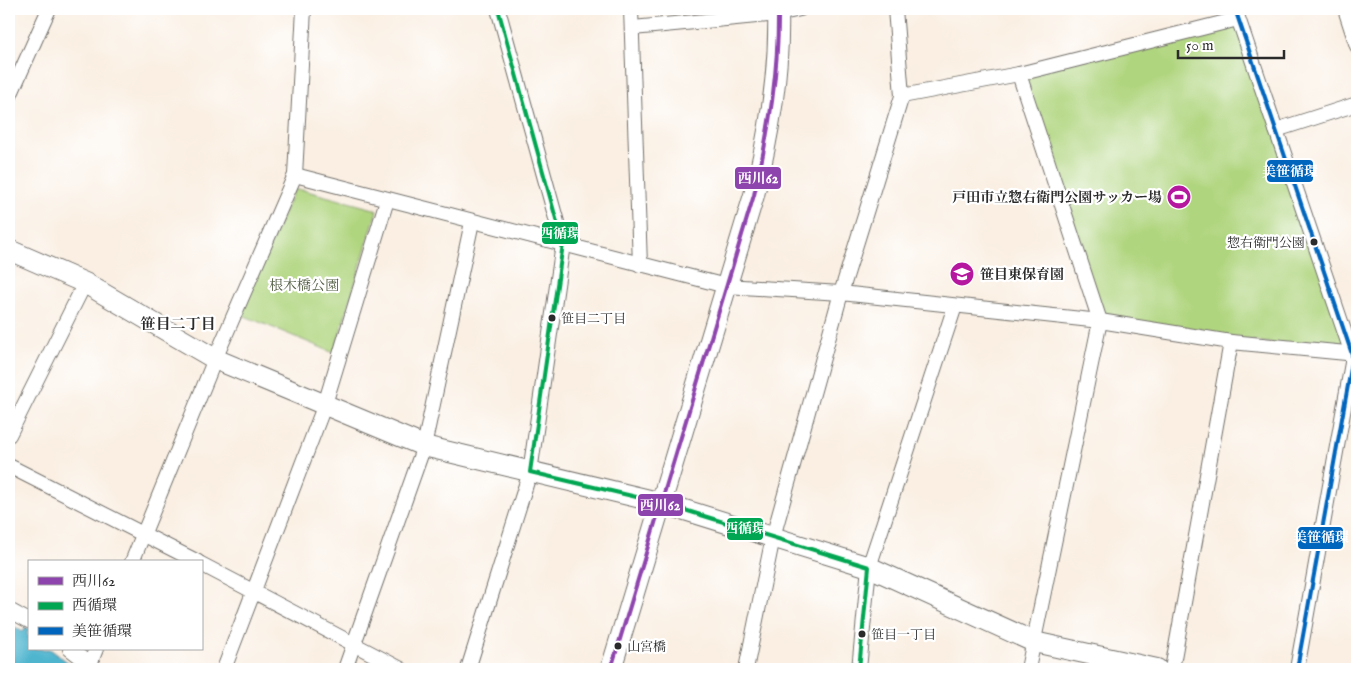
<svg xmlns="http://www.w3.org/2000/svg" width="1366" height="678" font-family="'IM FELL English','Noto Serif JP',serif">
  <style>
    .green { fill: #b0d57f; stroke: #6e8055 }
    .water { fill: #50b5cf; stroke: #3e707d }
    .lines { fill: none; stroke-linecap: round; stroke-linejoin: round }
    .street-casing { stroke: #73706b; stroke-width: 16 }
    .secondary-casing { stroke: #73706b; stroke-width: 22 }
    .street { stroke: #fff; stroke-width: 14 }
    .secondary { stroke: #fff; stroke-width: 20 }
    .bus-1-casing { stroke: #fff; stroke-width: 8 }
    .bus-2-casing { stroke: #fff; stroke-width: 8 }
    .bus-3-casing { stroke: #fff; stroke-width: 8 }
    .bus-1 { stroke: #8e44ad; stroke-width: 4 }
    .bus-2 { stroke: #00a651; stroke-width: 4 }
    .bus-3 { stroke: #0065bd; stroke-width: 4 }
    .bus-dot { fill: #2b2b2b; stroke: #fff; stroke-width: 2 }
    .labels { text-anchor: middle; stroke-width: 4.5; stroke-linejoin: round; paint-order: stroke }
    .bus-label { font-size: 13px; fill: #2b2b2b; stroke: #fff; text-anchor: start }
    .poi-label { font-size: 14px; font-weight: bold; fill: #2b2b2b; stroke: #fff; text-anchor: end }
    .park-label { font-size: 14px; fill: #535e44; stroke: #fff }
    .neighbourhood-label { font-size: 15px; font-weight: bold; fill: #2b2b2b; stroke: #fff }
    .line-badge { stroke: #fff; stroke-width: 2 }
    .badge-label { font-size: 14px; text-anchor: middle; font-weight: bold; fill: #fff }
  </style>
  <rect width="100%" height="100%" fill="#fff"/>
  <filter id="ink" filterUnits="userSpaceOnUse"><feTurbulence type="fractalNoise" baseFrequency=".02" numOctaves="2"/><feDisplacementMap in="SourceGraphic" scale="10" xChannelSelector="R" yChannelSelector="G"/><feConvolveMatrix kernelMatrix="1 2 1 2 8 2 1 2 1" color-interpolation-filters="sRGB"/></filter>
  <filter id="wash" filterUnits="userSpaceOnUse"><feTurbulence type="fractalNoise" baseFrequency=".0096" numOctaves="4" result="noise"/><feDisplacementMap in="SourceGraphic" scale="20" xChannelSelector="R" yChannelSelector="G"/><feGaussianBlur stdDeviation="1.12" result="paint"/><feColorMatrix in="noise" values="0 0 0 0 0 0 0 0 0 0 0 0 0 0 0 0 0 1.4 0 .05"/><feComposite in="paint" operator="in"/></filter>
  <g filter="url(#wash)">
    <rect width="100%" height="100%" fill="#faefe2"/>
    <g class="green">
      <path d="M1238 19 1352 354 1100 321 1019 74Z"/>
      <path d="M294 190H303L374 209 377 211 334 353 240 314Z"/>
    </g>
    <path class="water" d="M9 624 23 632 26 627 29 629 27 634 29 636V649H50L77 669H9Z"/>
  </g>
  <g filter="url(#ink)">
    <g class="lines">
      <defs>
        <g id="street">
          <path d="M631 9 640 265"/>
          <path d="M1235 9 1352 354V363L1297 669"/>
          <path d="M1345 9 1357 46"/>
          <path d="M633 28 778 14 800 9"/>
          <path d="M1019 74 1100 321 1028 669"/>
          <path d="M902 96 1019 74 1238 19"/>
          <path d="M9 98 49 9"/>
          <path d="M1276 130 1357 104"/>
          <path d="M295 175 726 286 841 293 1100 321 1231 342 1357 354"/>
          <path d="M9 435 85 283"/>
          <path d="M9 466 198 562"/>
          <path d="M132 562 215 359 295 175 304 9"/>
          <path d="M201 564 401 669"/>
          <path d="M9 610 29 621"/>
          <path d="M70 649 96 669"/>
          <path d="M90 664 96 649"/>
          <path d="M224 669 325 404 387 200"/>
          <path d="M345 669 424 446 472 222"/>
          <path d="M468 669 530 472 563 244 498 9"/>
          <path d="M746 669 773 537 841 293 902 96 895 9"/>
          <path d="M859 669 869 567 955 306"/>
          <path d="M1172 669 1231 342"/>
        </g>
        <g id="secondary">
          <path d="M9 250 85 283 215 359 424 446 662 503 869 567 1034 642 1157 669"/>
          <path d="M611 669 754 195C770 133 780 72 778 9"/>
        </g>
      </defs>
      <use href="#street" class="street-casing"/>
      <use href="#secondary" class="secondary-casing"/>
      <use href="#street" class="street"/>
      <use href="#secondary" class="secondary"/>
      <defs>
        <path id="bus-1" d="M611 669 754 195C769 133 779 73 778 9"/>
        <path id="bus-2" d="M498 9 563 244 530 472 662 503 869 567 859 669"/>
        <path id="bus-3" d="M1235 9 1352 354V363L1297 669"/>
      </defs>
      <use href="#bus-1" class="bus-1-casing"/>
      <use href="#bus-2" class="bus-2-casing"/>
      <use href="#bus-3" class="bus-3-casing"/>
      <use href="#bus-1" class="bus-1"/>
      <use href="#bus-2" class="bus-2"/>
      <use href="#bus-3" class="bus-3"/>
    </g>
  </g>
  <defs>
    <symbol id="stadium-disc" viewBox="-11 -11 22 22"><circle r="9.5" fill="#b5179e" stroke="#fff"/><path d="M0-5a6.5 5 0 1 0 0 10a6.5 5 0 1 0 0-10ZM-3.5-1.8h7v3.6h-7Z" fill="#fff"/></symbol>
    <symbol id="school-disc" viewBox="-11 -11 22 22"><circle r="9.5" fill="#b5179e" stroke="#fff"/><path d="M0-5L7-2L0 1L-7-2ZM-4 1L0 2.5L4 1V4Q0 6-4 4Z" fill="#fff"/></symbol>
  </defs>
  <g fill-rule="evenodd">
    <use href="#stadium-disc" x="1165" y="183" width="28" height="28"/>
    <use href="#school-disc" x="948" y="260" width="28" height="28"/>
  </g>
  <g class="bus-dot">
    <circle cx="1314" cy="242" r="4.5"/>
    <circle cx="552" cy="318" r="4.5"/>
    <circle cx="862" cy="634" r="4.5"/>
    <circle cx="618" cy="646" r="4.5"/>
  </g>
  <g class="labels">
    <g class="bus-label">
      <text x="1305" y="247" text-anchor="end">惣右衛門公園</text>
      <text x="561" y="323">笹目二丁目</text>
      <text x="871" y="639">笹目一丁目</text>
      <text x="627" y="651">山宮橋</text>
    </g>
    <g class="poi-label">
      <text x="1162" y="202">戸田市立惣右衛門公園サッカー場</text>
      <text x="980" y="279" text-anchor="start">笹目東保育園</text>
    </g>
    <g class="park-label">
      <text x="304" y="290">根木橋公園</text>
    </g>
    <g class="neighbourhood-label">
      <text x="178" y="329">笹目二丁目</text>
    </g>
  </g>
  <g class="line-badge">
    <rect x="1266" y="159" width="48" height="24" rx="5" fill="#0065bd"/>
    <rect x="734" y="166" width="48" height="24" rx="5" fill="#8e44ad"/>
    <rect x="541" y="221" width="38" height="24" rx="5" fill="#00a651"/>
    <rect x="637" y="493" width="47" height="24" rx="5" fill="#8e44ad"/>
    <rect x="726" y="517" width="38" height="24" rx="5" fill="#00a651"/>
    <rect x="1297" y="526" width="47" height="24" rx="5" fill="#0065bd"/>
  </g>
  <g class="badge-label">
    <text x="1290" y="176">美笹循環</text>
    <text x="758" y="183">西川62</text>
    <text x="560" y="238">西循環</text>
    <text x="660" y="510">西川62</text>
    <text x="745" y="533">西循環</text>
    <text x="1321" y="542">美笹循環</text>
  </g>
  <rect width="1366" height="678" fill="none" stroke="#fff" stroke-width="30"/>
  <rect x="28" y="560" width="175" height="90" fill="#ffffff" stroke="#aaaaaa"/>
  <rect x="38" y="577" width="25" height="8" fill="#8e44ad" stroke="#aaaaaa"/>
  <text x="72" y="586" font-size="15" fill="#2b2b2b">西川62</text>
  <rect x="38" y="602" width="25" height="8" fill="#00a651" stroke="#aaaaaa"/>
  <text x="72" y="610" font-size="15" fill="#2b2b2b">西循環</text>
  <rect x="38" y="627" width="25" height="8" fill="#0065bd" stroke="#aaaaaa"/>
  <text x="72" y="636" font-size="15" fill="#2b2b2b">美笹循環</text>
  <path d="M1178 50v8h106v-8" fill="none" stroke="#2b2b2b" stroke-width="2.5"/>
  <text x="1186" y="50" font-size="15" fill="#2b2b2b" stroke="#ffffff" stroke-width="4" paint-order="stroke">50 m</text>
</svg>
